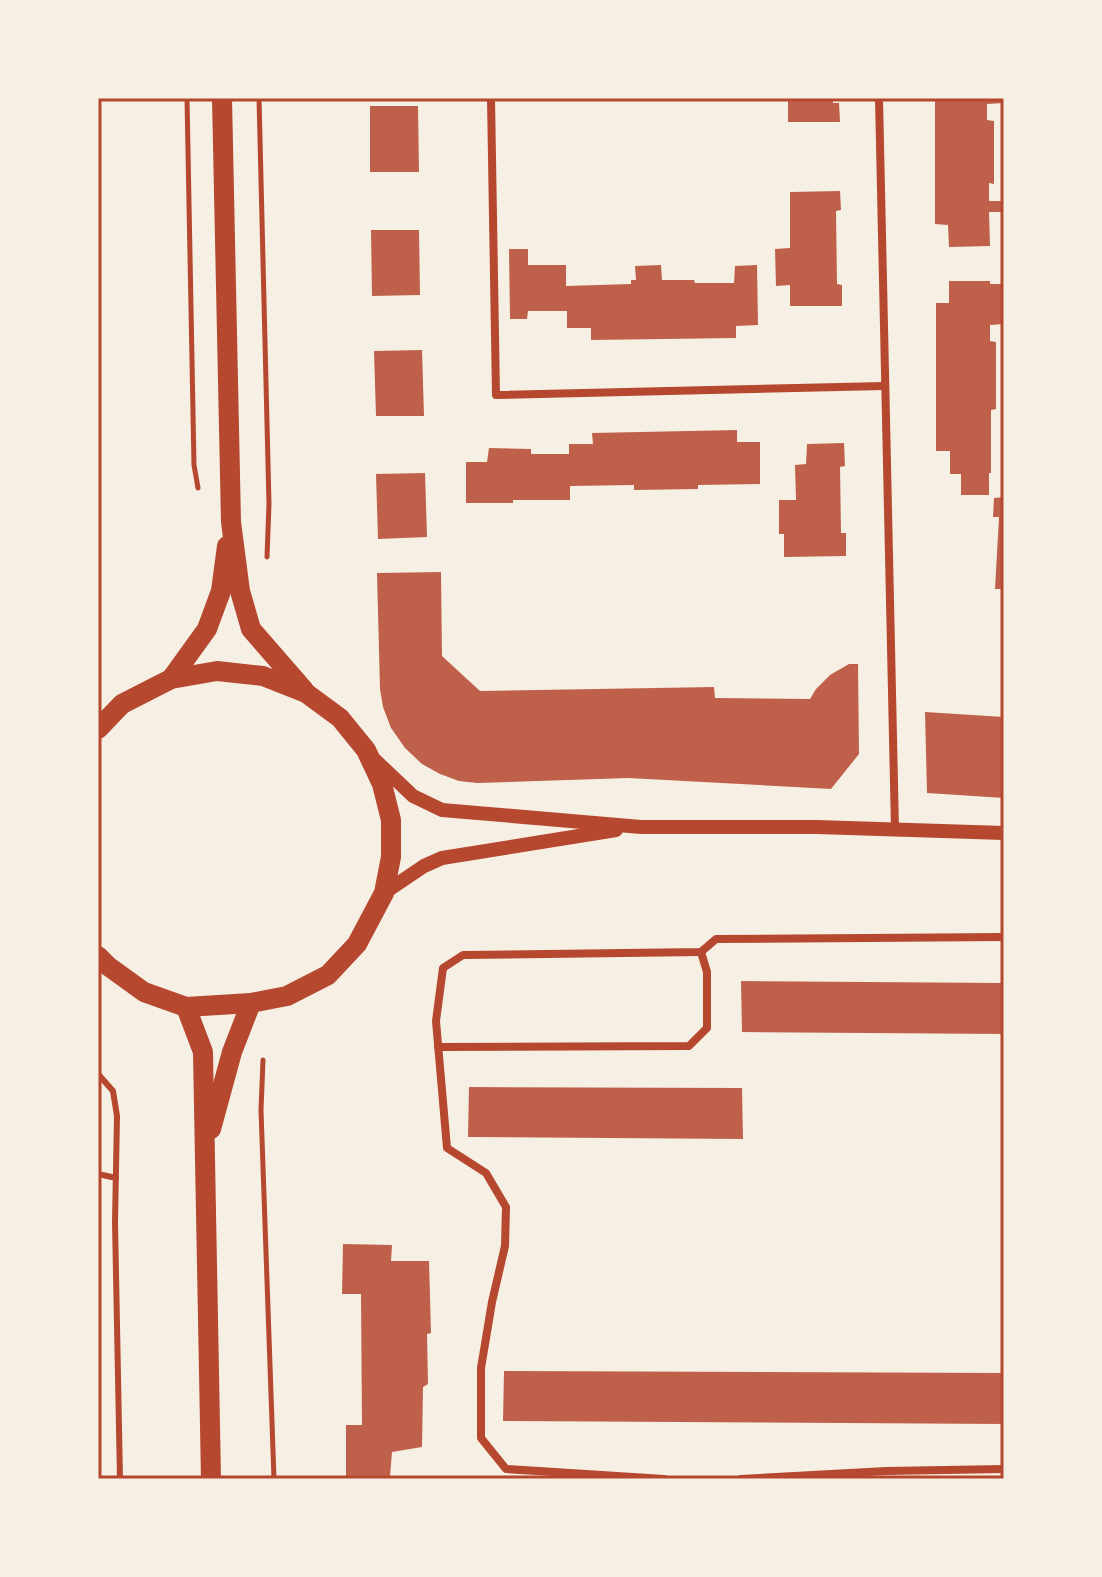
<svg xmlns="http://www.w3.org/2000/svg" width="1102" height="1577" font-family="'Zilla Slab',serif">
  <style>
    .building { fill: #bf614a }
    .lines { fill: none; stroke-linecap: round; stroke-linejoin: round }
    .path { stroke: #b5482f; stroke-width: 5 }
    .service { stroke: #b5482f; stroke-width: 6 }
    .minor { stroke: #b5482f; stroke-width: 8 }
    .tertiary { stroke: #b5482f; stroke-width: 14 }
    .primary { stroke: #b5482f; stroke-width: 20 }
    .neatline { fill: none; stroke: #b5482f; stroke-width: 3 }
  </style>
  <rect width="100%" height="100%" fill="#f6efe4"/>
  <g class="building">
    <path d="M788 98H833V103H839L840 122H788Z"/>
    <path d="M935 98H1004V103L987 104V120L994 121V184L989 183V201H1004V212H989L990 246 949 247 948 225 935 224Z"/>
    <path d="M370 106H418L419 172H370Z"/>
    <path d="M840 191 841 210 836 211 837 284 842 285V306H790V285L776 286 775 249 790 248V192Z"/>
    <path d="M371 230H419L420 295 372 296Z"/>
    <path d="M509 249H528V265H566V286L631 284V280H636L635 266 661 265 662 280H694L695 283H734L735 266 757 265 758 325 736 326V338L591 340V328H567V311H528L527 319H510Z"/>
    <path d="M949 281H990V284H1004V324L990 325V341L996 342V409L991 410V473H989V495H961V474H950V451H936V303H949Z"/>
    <path d="M422 350 424 416H376L374 351Z"/>
    <path d="M737 430V442H760V484L698 485V489L634 490V485L570 486V500H513V503H466V462H487L489 448 531 449V454H569V444H593L592 433Z"/>
    <path d="M844 443 845 466 840 467 841 533H846V556L784 557V534H779V500H796L795 465 806 464 807 444Z"/>
    <path d="M425 473 427 537 378 539 376 474Z"/>
    <path d="M1004 497V589H995L999 517H993L994 498Z"/>
    <path d="M441 572 442 656 480 691 714 687 715 698 810 699 816 689 830 675 849 664H858L859 754 831 789 628 778 477 783 459 781 440 774 422 764 405 748 391 728 383 707 380 689 377 573Z"/>
    <path d="M925 712 1004 717V798L927 793Z"/>
    <path d="M741 981 1004 983V1034L742 1032Z"/>
    <path d="M469 1087 742 1088 743 1139 468 1137Z"/>
    <path d="M343 1244 392 1245 391 1261H429L431 1333 427 1334 428 1384 423 1387 422 1447 392 1452 390 1476 346 1478V1425H362L361 1294H342Z"/>
    <path d="M504 1371 1004 1373V1424L503 1421Z"/>
  </g>
  <g class="lines">
    <g class="path">
      <path d="M187 98 194 465 198 488"/>
      <path d="M259 98 269 504 267 557"/>
      <path d="M263 1060 261 1110 274 1479"/>
    </g>
    <g class="service">
      <path d="M98 1074 113 1091 117 1116 115 1222 120 1479"/>
      <path d="M98 1174 116 1178"/>
    </g>
    <g class="minor">
      <path d="M491 98 496 395 884 386"/>
      <path d="M879 98 895 829"/>
      <path d="M438 1047 689 1046 707 1028V972L701 952"/>
      <path d="M664 1479 506 1469 481 1438V1368L492 1302 505 1246 506 1207 486 1173 447 1148 436 1021 443 968 463 955 701 952 716 939 1004 937"/>
      <path d="M741 1479 886 1471 1004 1469"/>
    </g>
    <g class="tertiary">
      <path d="M375 760 413 796 442 810 641 827H817L1004 833"/>
      <path d="M384 893 424 866 442 858 616 830"/>
    </g>
    <g class="primary">
      <path d="M222 98 231 522 240 591 251 629 304 690"/>
      <path d="M171 679 207 629 221 591 227 546"/>
      <path d="M98 729 122 704 171 679 217 671 263 676 306 693 340 718 366 750 382 784 391 820V857L384 893 357 944 328 975 287 996 251 1003 186 1007 144 992 108 966 98 956"/>
      <path d="M186 1007 203 1052 211 1479"/>
      <path d="M211 1129 232 1052 251 1003"/>
    </g>
  </g>
  <rect width="1102" height="1577" fill="none" stroke="#f6efe4" stroke-width="200"/>
  <rect x="100" y="100" width="902" height="1377" class="neatline"/>
</svg>
